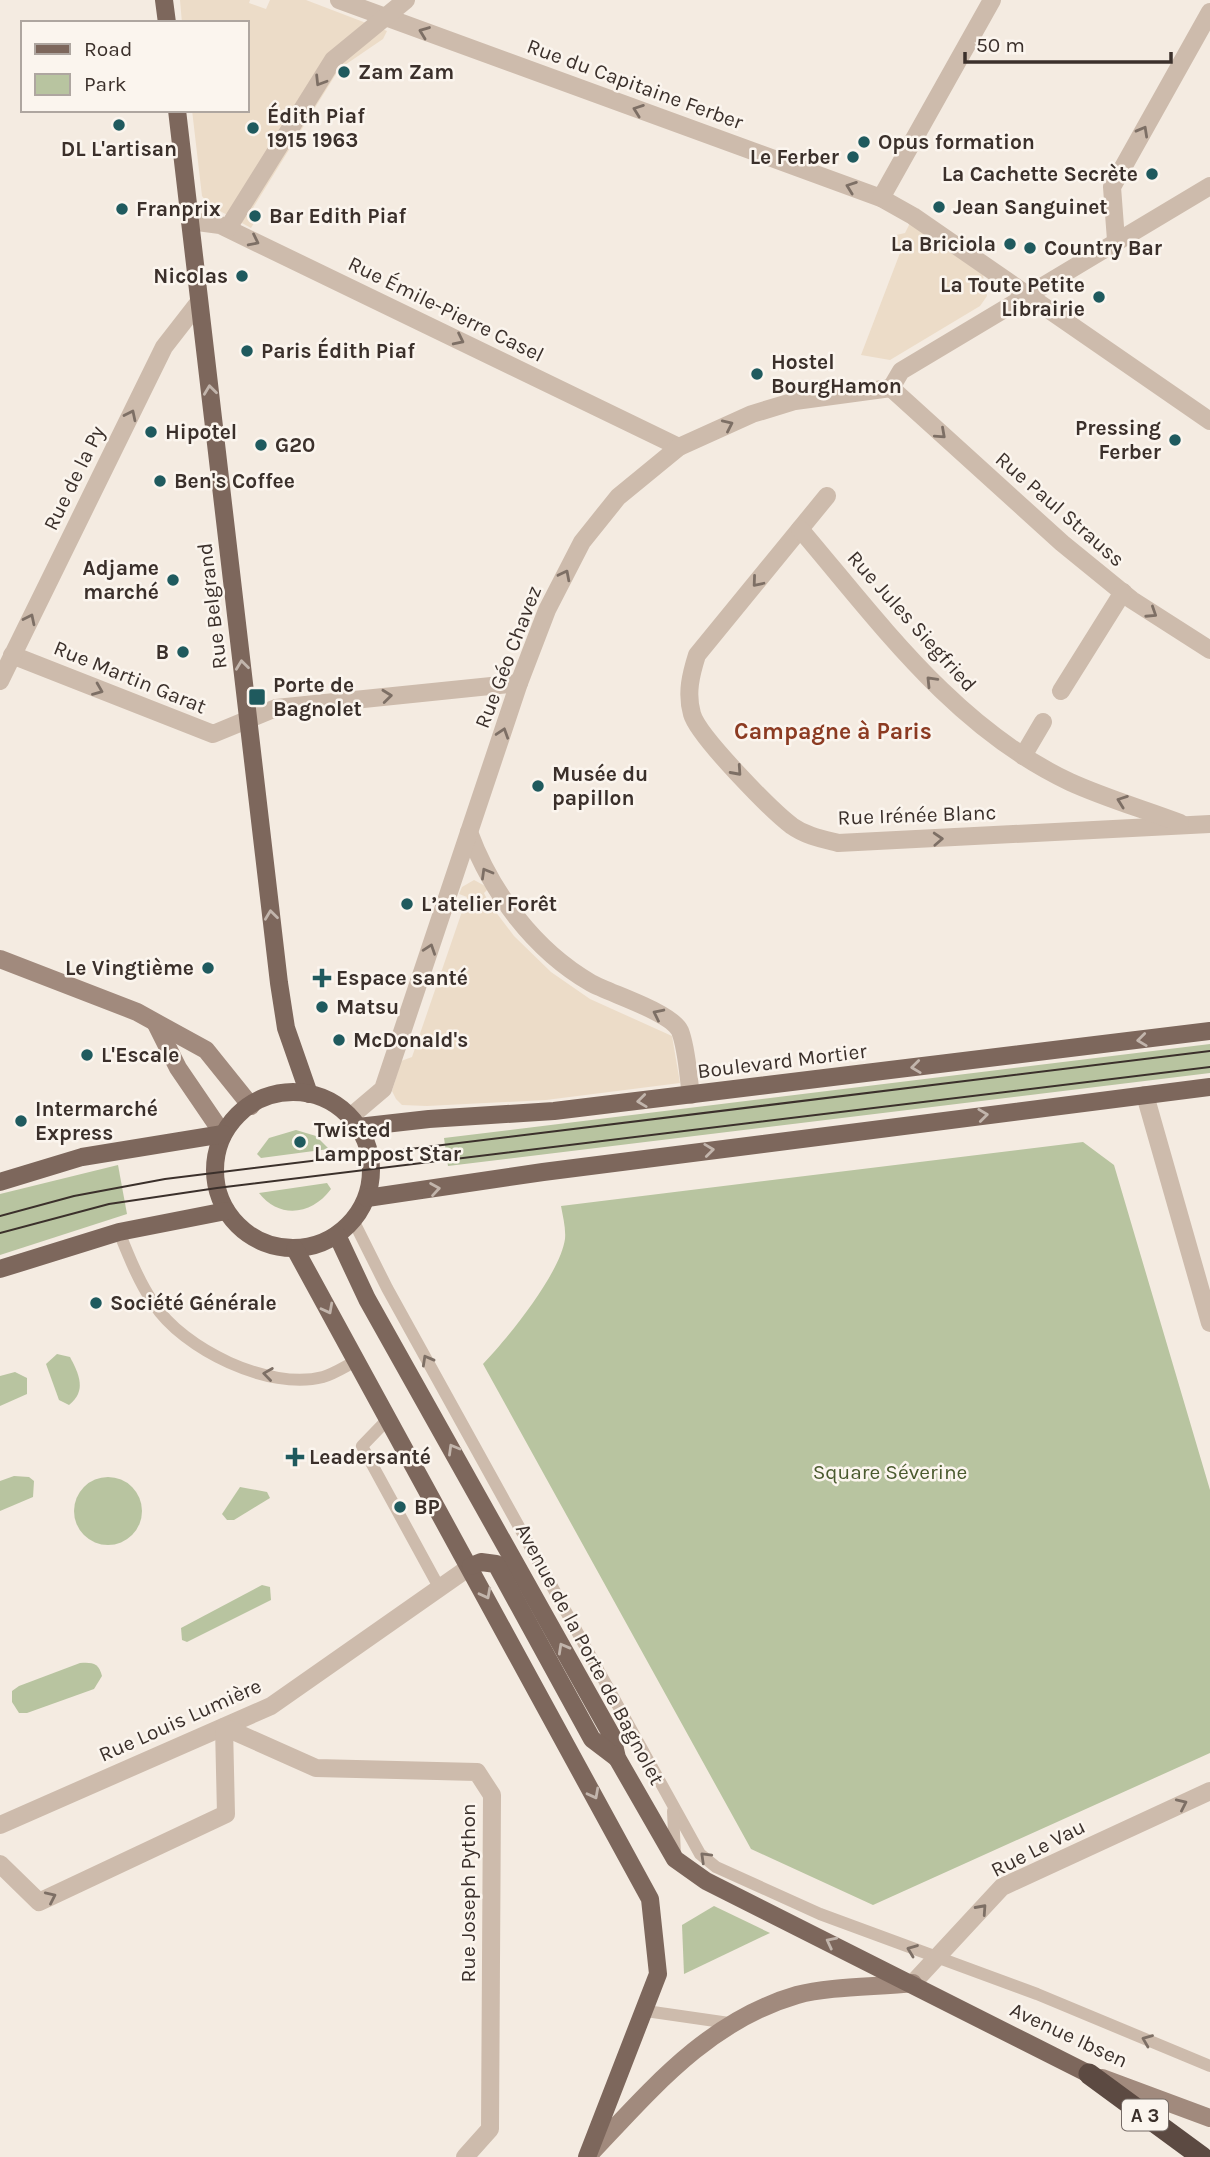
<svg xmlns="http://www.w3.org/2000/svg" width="1210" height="2157" font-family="Karla,sans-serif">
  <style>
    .green { fill: #b8c4a0 }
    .plaza { fill: #ecdcc8 }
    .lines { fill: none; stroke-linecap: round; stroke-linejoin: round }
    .lane { stroke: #cdbbac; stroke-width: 12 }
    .street { stroke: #cdbbac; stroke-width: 18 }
    .secondary { stroke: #a18a7d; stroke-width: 18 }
    .primary { stroke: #7d675c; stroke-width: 18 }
    .highway { stroke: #5c4a42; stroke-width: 21 }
    .tram { stroke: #3b302b; stroke-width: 2 }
    .oneway { stroke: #7d6f65 }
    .oneway2 { stroke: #c2b5ac }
    .poi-dot { fill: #1f5a5e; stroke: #fbf5ee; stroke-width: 2.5 }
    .labels { text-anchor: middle; stroke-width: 5; stroke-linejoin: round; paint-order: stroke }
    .shield { fill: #fbf5ee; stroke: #756b66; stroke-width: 2 }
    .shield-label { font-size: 19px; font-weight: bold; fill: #3b302b }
    .poi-label { font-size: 21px; font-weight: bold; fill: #3b302b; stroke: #fbf5ee; text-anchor: start }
    .street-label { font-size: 21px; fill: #3b302b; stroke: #fbf5ee }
    .park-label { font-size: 21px; fill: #4a5a2e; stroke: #fbf5ee }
    .neighbourhood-label { font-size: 23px; font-weight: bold; fill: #8c3b22; stroke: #fbf5ee }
  </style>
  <rect width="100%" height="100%" fill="#f4ebe1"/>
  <g class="green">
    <path d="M1210 1044V1073L448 1166 444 1138Z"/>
    <path d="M296 1130 316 1136 329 1149 261 1158 257 1154 269 1138Z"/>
    <path d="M1083 1142 1114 1165 1210 1490V1753L873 1905 751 1849 483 1364C507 1339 560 1274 565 1239 566 1229 563 1217 561 1206Z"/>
    <path d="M118 1165 127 1214 0 1255V1194Z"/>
    <path d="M327 1183 331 1189C313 1214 280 1220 259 1193Z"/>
    <path d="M57 1354 70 1357C79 1374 87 1391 69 1405L59 1400 46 1364Z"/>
    <path d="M15 1372 27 1378V1394L0 1406V1376Z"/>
    <path d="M14 1476 29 1477 34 1481 33 1497 0 1511V1481Z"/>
    <circle cx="108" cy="1511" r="34"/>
    <path d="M240 1487 267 1492 270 1498 234 1520H227L222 1514Z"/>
    <path d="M262 1585 270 1587 271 1600 187 1642 182 1640 181 1628Z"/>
    <path d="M80 1663C92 1662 99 1663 102 1676L94 1689 27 1713H19L12 1702V1691L19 1686Z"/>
    <path d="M714 1906 770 1933 684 1974 682 1925Z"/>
  </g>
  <g class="plaza">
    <path d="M180 0H250L249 3 266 9 270 0H306L387 31 383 39 339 69 251 211 254 223 251 228 209 205 202 196 192 110H247V23H182Z"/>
    <path d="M910 223 983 275 987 296 980 306 890 360 861 355 900 253 892 236 905 233Z"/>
    <path d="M474 880 489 888 484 893 489 903 514 936 551 972 590 999 672 1036 680 1083 546 1100 427 1106 402 1105 396 1099 392 1091 401 1061 412 1057 467 897 459 894 462 887Z"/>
  </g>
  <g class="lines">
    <g class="lane">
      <path d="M353 1220 387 1288 700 1854 716 1867 820 1914 1037 1994 1210 2066"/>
      <path d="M119 1232C129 1257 139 1282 154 1304 183 1349 269 1391 323 1377 334 1374 346 1366 356 1361"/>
      <path d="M389 1418 362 1446 440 1589"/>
      <path d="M673 1811 675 1855"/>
      <path d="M646 2011 729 2023"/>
    </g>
    <g class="street">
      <path d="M339 0 881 198 913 216 1210 421"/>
      <path d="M881 198 992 0"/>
      <path d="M190 221 220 225 679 447"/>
      <path d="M228 228 333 60 406 0"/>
      <path d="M1116 240 1112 187 1210 12"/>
      <path d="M891 388 1062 543 1132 600 1210 650"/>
      <path d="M891 388 901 371 1210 186"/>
      <path d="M827 496 697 655C691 674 686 693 692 714 698 736 772 811 792 826 806 836 822 839 838 843L1210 824"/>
      <path d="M800 529C880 623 955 728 1070 782 1105 798 1143 809 1180 823"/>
      <path d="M12 655 213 734 276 708 519 683"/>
      <path d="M0 681 164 347 199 302"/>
      <path d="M1061 691 1123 592"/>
      <path d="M1023 756 1043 722"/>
      <path d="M469 832C491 892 534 950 591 983 611 994 671 1012 680 1031 687 1049 688 1075 691 1095"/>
      <path d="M1145 1095 1210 1323"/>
      <path d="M350 1117 383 1089 519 683 547 610 582 542 618 497 679 447 752 414 795 401 891 388"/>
      <path d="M0 1825 271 1706 471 1566"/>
      <path d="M0 1864 39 1902 226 1814 224 1727 316 1768 477 1772 492 1795 490 2129 465 2157"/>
      <path d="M913 1983 1002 1887 1210 1791"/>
    </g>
    <g class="secondary">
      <path d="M0 959 137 1012 206 1050 251 1106"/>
      <path d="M156 1024 178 1068 223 1134"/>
      <path d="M1102 2078 1210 2118"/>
      <path d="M588 2156C650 2091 707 2021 797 1995 830 1986 878 1987 913 1983"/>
    </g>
    <g class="primary">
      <path d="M164 0 167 23"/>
      <path d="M177 110 279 983 286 1028 309 1094"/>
      <circle cx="293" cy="1170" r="78"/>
      <path d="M358 1127 429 1119 554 1111 1210 1031"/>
      <path d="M0 1182 82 1157 223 1134"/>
      <path d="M367 1198 543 1172 1210 1087"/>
      <path d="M337 1235 367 1299 612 1736 617 1758 675 1859 706 1881 1089 2074"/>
      <path d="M295 1249 650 1899 658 1974 587 2157"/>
      <path d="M0 1269 119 1232 226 1211"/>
      <path d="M471 1566 481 1562 496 1564 592 1739 617 1758"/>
    </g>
    <path class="highway" d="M1089 2074 1202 2157"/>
    <g class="tram">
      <path d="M0 1216 74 1196 165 1179 1210 1051"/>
      <path d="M0 1233 109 1204 217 1188 1210 1067"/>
    </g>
  </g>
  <defs><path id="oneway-chevron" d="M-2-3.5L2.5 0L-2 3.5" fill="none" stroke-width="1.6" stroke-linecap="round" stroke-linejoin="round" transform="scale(1.75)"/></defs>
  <g class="oneway">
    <use href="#oneway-chevron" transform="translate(424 32) rotate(-159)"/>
    <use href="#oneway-chevron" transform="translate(320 81) rotate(122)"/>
    <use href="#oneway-chevron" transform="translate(638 110) rotate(-160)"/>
    <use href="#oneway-chevron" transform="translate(1143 131) rotate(-61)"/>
    <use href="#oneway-chevron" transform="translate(851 187) rotate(-160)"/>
    <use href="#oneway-chevron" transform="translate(254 241) rotate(26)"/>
    <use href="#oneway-chevron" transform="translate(459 340) rotate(26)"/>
    <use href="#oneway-chevron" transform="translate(131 415) rotate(-64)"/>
    <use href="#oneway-chevron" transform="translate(728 425) rotate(-25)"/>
    <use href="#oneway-chevron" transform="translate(941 434) rotate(42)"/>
    <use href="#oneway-chevron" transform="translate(565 575) rotate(-63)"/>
    <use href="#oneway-chevron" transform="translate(757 582) rotate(130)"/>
    <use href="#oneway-chevron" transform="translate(1152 613) rotate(33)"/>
    <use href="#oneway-chevron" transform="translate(30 619) rotate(-64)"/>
    <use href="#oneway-chevron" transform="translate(931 681) rotate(-134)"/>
    <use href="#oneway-chevron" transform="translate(98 690) rotate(22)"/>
    <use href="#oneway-chevron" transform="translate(387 696) rotate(-6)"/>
    <use href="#oneway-chevron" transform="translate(503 733) rotate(-72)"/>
    <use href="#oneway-chevron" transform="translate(737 771) rotate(48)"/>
    <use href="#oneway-chevron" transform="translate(1122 801) rotate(-160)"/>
    <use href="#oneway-chevron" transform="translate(938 839) rotate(-3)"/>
    <use href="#oneway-chevron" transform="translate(486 873) rotate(-120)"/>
    <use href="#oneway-chevron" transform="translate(430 949) rotate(-71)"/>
    <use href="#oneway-chevron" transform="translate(658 1014) rotate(-154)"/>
    <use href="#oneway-chevron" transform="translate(427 1360) rotate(-119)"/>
    <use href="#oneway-chevron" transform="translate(268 1374) rotate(-172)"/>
    <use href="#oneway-chevron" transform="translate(1182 1804) rotate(-25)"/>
    <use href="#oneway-chevron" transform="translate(705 1857) rotate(-136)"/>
    <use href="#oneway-chevron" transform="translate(51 1897) rotate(-25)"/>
    <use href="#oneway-chevron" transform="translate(982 1909) rotate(-48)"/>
    <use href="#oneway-chevron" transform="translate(912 1950) rotate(-159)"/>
    <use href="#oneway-chevron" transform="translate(1147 2040) rotate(-158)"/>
  </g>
  <g class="oneway2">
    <use href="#oneway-chevron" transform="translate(210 390) rotate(-97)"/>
    <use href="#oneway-chevron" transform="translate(242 665) rotate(-97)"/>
    <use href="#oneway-chevron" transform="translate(271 915) rotate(-97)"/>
    <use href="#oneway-chevron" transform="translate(1142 1040) rotate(173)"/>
    <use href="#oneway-chevron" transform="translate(916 1067) rotate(173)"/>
    <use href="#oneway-chevron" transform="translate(642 1101) rotate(173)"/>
    <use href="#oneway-chevron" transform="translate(983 1115) rotate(-7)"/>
    <use href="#oneway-chevron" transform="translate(709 1150) rotate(-7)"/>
    <use href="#oneway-chevron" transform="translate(435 1189) rotate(-9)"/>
    <use href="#oneway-chevron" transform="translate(328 1309) rotate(62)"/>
    <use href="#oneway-chevron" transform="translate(453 1449) rotate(-120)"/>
    <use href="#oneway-chevron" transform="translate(486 1594) rotate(62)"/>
    <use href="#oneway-chevron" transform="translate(563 1648) rotate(-119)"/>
    <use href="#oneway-chevron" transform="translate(594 1794) rotate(62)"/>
    <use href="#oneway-chevron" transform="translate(831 1942) rotate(-153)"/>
  </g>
  <g class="poi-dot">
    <circle cx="344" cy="72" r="7"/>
    <circle cx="119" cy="125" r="7"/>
    <circle cx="253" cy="128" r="7"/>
    <circle cx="864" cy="142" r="7"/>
    <circle cx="853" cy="157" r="7"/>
    <circle cx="1152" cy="174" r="7"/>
    <circle cx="939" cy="207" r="7"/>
    <circle cx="122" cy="209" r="7"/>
    <circle cx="255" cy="216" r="7"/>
    <circle cx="1010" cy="244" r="7"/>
    <circle cx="1030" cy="248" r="7"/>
    <circle cx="242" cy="276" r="7"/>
    <circle cx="1099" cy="297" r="7"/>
    <circle cx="247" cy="351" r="7"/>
    <circle cx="757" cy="374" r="7"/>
    <circle cx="151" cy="432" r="7"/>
    <circle cx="1175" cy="440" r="7"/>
    <circle cx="261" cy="445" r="7"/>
    <circle cx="160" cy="481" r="7"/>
    <circle cx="173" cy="580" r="7"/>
    <circle cx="183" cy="652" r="7"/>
    <rect x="248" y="688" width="18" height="18" rx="3.5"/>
    <circle cx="538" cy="786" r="7"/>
    <circle cx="407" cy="904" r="7"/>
    <circle cx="208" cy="968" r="7"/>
    <path d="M318.5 967.5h7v7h7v7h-7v7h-7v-7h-7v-7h7z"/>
    <circle cx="322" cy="1007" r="7"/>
    <circle cx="339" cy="1040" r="7"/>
    <circle cx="87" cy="1055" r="7"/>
    <circle cx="21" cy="1121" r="7"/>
    <circle cx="300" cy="1142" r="7"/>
    <circle cx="96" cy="1303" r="7"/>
    <path d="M291.5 1446.5h7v7h7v7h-7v7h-7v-7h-7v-7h7z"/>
    <circle cx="400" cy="1507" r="7"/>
  </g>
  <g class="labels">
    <rect class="shield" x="1122" y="2099.5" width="46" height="31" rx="5"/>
    <g class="shield-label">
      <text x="1145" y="2122">A 3</text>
    </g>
    <g class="poi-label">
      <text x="358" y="79">Zam Zam</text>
      <text x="267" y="123">Édith Piaf<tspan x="267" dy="24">1915 1963</tspan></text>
      <text x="878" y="149">Opus formation</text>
      <text x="119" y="156" text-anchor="middle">DL L'artisan</text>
      <text x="839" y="164" text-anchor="end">Le Ferber</text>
      <text x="1138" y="181" text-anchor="end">La Cachette Secrète</text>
      <text x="953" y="214">Jean Sanguinet</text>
      <text x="136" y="216">Franprix</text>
      <text x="269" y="223">Bar Edith Piaf</text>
      <text x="996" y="251" text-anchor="end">La Briciola</text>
      <text x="1044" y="255">Country Bar</text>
      <text x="228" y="283" text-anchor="end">Nicolas</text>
      <text x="1085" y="292" text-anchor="end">La Toute Petite<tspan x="1085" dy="24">Librairie</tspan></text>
      <text x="261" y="358">Paris Édith Piaf</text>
      <text x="771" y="369">Hostel<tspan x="771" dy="24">BourgHamon</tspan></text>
      <text x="1161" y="435" text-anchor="end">Pressing<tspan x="1161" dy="24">Ferber</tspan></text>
      <text x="165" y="439">Hipotel</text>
      <text x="275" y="452">G20</text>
      <text x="174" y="488">Ben's Coffee</text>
      <text x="159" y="575" text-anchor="end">Adjame<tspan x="159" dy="24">marché</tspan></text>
      <text x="169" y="659" text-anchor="end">B</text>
      <text x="273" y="692">Porte de<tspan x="273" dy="24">Bagnolet</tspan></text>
      <text x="552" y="781">Musée du<tspan x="552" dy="24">papillon</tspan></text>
      <text x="421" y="911">L’atelier Forêt</text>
      <text x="194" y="975" text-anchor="end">Le Vingtième</text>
      <text x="336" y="985">Espace santé</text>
      <text x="336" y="1014">Matsu</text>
      <text x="353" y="1047">McDonald's</text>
      <text x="101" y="1062">L'Escale</text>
      <text x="35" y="1116">Intermarché<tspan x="35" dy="24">Express</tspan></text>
      <text x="314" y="1137">Twisted<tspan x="314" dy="24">Lamppost Star</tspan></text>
      <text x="110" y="1310">Société Générale</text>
      <text x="309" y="1464">Leadersanté</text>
      <text x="414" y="1514">BP</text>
    </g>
    <g class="street-label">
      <text transform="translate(635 84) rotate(20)" y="7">Rue du Capitaine Ferber</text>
      <text transform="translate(446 309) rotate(26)" y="7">Rue Émile-Pierre Casel</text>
      <text transform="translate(74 478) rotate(-64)" y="7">Rue de la Py</text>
      <text transform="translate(1060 509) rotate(41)" y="7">Rue Paul Strauss</text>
      <text transform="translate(212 606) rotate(-97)" y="7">Rue Belgrand</text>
      <text transform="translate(912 621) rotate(48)" y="7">Rue Jules Siegfried</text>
      <text transform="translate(508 657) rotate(-69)" y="7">Rue Géo Chavez</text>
      <text transform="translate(130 677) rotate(22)" y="7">Rue Martin Garat</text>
      <text transform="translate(917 815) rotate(-2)" y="7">Rue Irénée Blanc</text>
      <text transform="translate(782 1061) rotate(-7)" y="7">Boulevard Mortier</text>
      <text transform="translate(590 1654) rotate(62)" y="7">Avenue de la Porte de Bagnolet</text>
      <text transform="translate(180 1720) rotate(-24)" y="7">Rue Louis Lumière</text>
      <text transform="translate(1038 1848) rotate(-27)" y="7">Rue Le Vau</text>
      <text transform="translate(468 1893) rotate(-90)" y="7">Rue Joseph Python</text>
      <text transform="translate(1069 2035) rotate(25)" y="7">Avenue Ibsen</text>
    </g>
    <g class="park-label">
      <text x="890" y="1479">Square Séverine</text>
    </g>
    <g class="neighbourhood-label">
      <text x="833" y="739">Campagne à Paris</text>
    </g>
  </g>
  <rect x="21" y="21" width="228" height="91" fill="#fbf5ee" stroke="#aea6a0" stroke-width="2"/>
  <rect x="35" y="44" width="35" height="10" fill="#7d675c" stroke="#aea6a0" stroke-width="2"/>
  <text x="84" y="56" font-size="21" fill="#3b302b">Road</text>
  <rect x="35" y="74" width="35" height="21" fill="#b8c4a0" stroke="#aea6a0" stroke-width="2"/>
  <text x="84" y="91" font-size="21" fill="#3b302b">Park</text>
  <path d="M965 52v10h206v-10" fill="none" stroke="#3b302b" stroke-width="3.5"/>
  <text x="976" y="52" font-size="21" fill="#3b302b" stroke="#fbf5ee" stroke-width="5" paint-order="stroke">50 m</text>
</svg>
